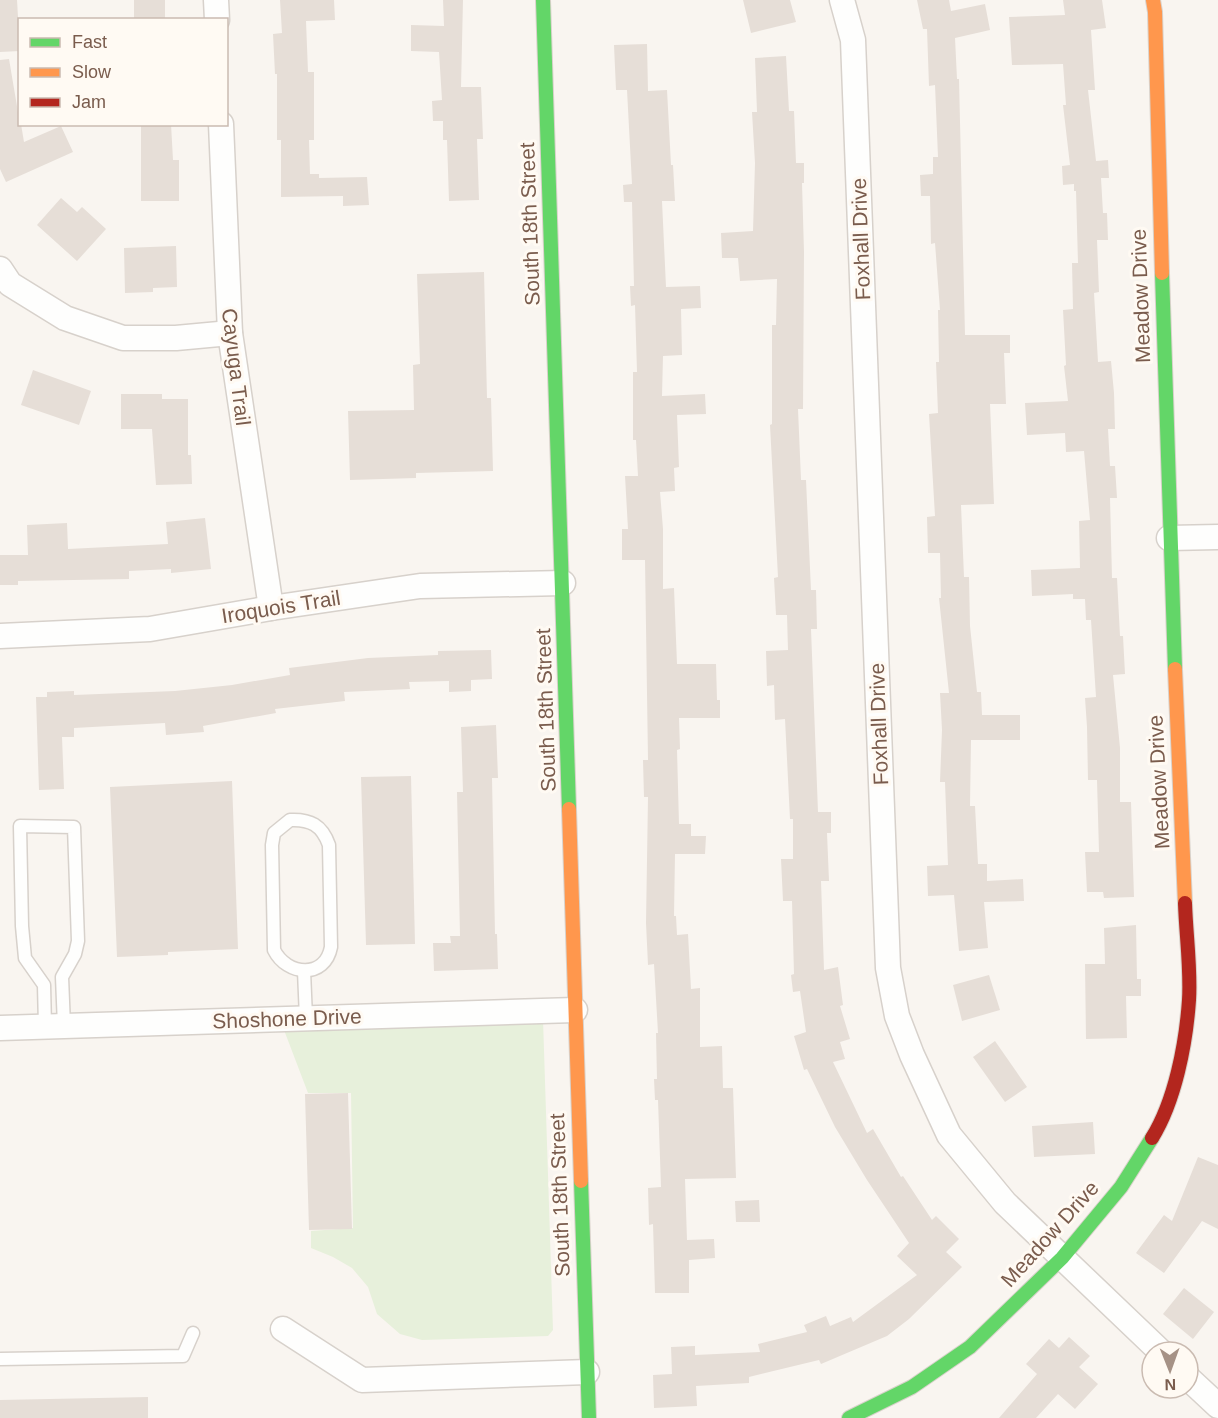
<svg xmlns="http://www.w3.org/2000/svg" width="1218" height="1418" font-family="Arial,sans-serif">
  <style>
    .green { fill: #e7f0db }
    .building { fill: #e6ded7 }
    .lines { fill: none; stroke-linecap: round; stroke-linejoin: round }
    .lane-casing { stroke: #d7d1cb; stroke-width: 15 }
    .street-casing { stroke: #d7d1cb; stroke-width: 27 }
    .fast-casing { stroke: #d9d2cb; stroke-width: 16 }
    .slow-casing { stroke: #d9d2cb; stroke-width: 16 }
    .jam-casing { stroke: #d9d2cb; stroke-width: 16 }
    .lane { stroke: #fefefd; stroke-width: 12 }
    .street { stroke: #fefefd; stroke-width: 24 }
    .fast { stroke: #63d668; stroke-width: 14 }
    .slow { stroke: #ff974d; stroke-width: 14 }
    .jam { stroke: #b3261e; stroke-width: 14 }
    .labels { text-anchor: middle; stroke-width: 6; stroke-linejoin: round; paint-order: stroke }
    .street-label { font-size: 21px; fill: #7a5c4d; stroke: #fffaf3 }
  </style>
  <rect width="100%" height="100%" fill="#f9f5f0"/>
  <path class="green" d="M543 1019 553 1330 548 1336 422 1340 400 1334 377 1314 368 1287 352 1268 333 1257 311 1248V1231L353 1228 351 1093H308L284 1030Z"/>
  <g class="building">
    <path d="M0 0H17L20 51 0 52Z"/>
    <rect x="134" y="0" width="31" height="20"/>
    <path d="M280 0H334L335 20 306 21 308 72H314V140H309L310 174H319V178L367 177 369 205 343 206V196L281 197V140H277V74H275L273 34 282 33Z"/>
    <path d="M443 0H463L461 87H481L483 139H477L479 200 449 201 447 140H443V121H433L432 101 442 100 439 52 411 51V25L444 26Z"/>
    <path d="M743 0H790L796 22 751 33Z"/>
    <path d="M917 0H949L951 11 985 4 990 30 955 38 957 79H959L965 335H1010V353H1004L1006 404H990L994 504 961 505 964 577H969L970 626 977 692H981L982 715H1020V740H971L970 806H975L978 864H987V881L1023 879 1024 901 984 902 988 948 959 951 954 895 928 896 927 866 948 865 945 782H940L942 730 940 693H949L939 598H941L940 553H928L927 517 935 516 929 414 938 413 936 362H939L938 310H940L935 243 931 244 930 196H921L920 175 933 174V157H938L935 85 929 86 927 29H923Z"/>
    <path d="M1063 0H1102L1106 28 1091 30 1095 90H1088L1096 161 1108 160 1109 178H1101L1103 213H1107L1108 240H1097L1099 292 1094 293 1098 362 1111 361 1114 393 1115 429H1108L1110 466H1115L1117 498H1110L1112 578H1117L1120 636H1123L1125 674 1113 675 1120 748V802H1131L1134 897 1104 898 1103 892H1087L1085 852H1099L1097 780H1088L1087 727 1085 698 1096 697 1091 620H1086L1085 599H1073V594L1032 596 1031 570 1080 568 1079 521 1090 520 1084 451 1066 452 1065 433 1027 435 1025 403 1068 401 1064 366 1066 365 1063 310 1073 309 1072 263H1078L1076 191H1074V184L1063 185 1062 166 1070 165 1063 105H1066L1063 64 1012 65 1009 17 1065 15Z"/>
    <path d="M647 44 648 91 667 90 671 165H673L675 201H662L666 287 700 286 701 308 681 309 682 355 663 356 662 396 705 394 706 414 677 415 679 467 674 468 675 491 660 492 663 529V589L674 588 677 664H716L717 700H720V718H679L680 749 677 750 679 824H691V836H706L705 854H675L674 916H676L677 935 688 934 691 989 700 988V1047L722 1046 723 1088H733L735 1147 736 1178 685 1179 687 1240 714 1239 715 1258 689 1260V1293H655L653 1224 649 1225 648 1188 661 1187 658 1100H655L654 1079H657L656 1033H658L654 964 648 965 646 923 648 797H644L643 760H648L645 560H622V529H628L625 476H638L636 440H633V372H637L635 305 631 306 630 286H634L632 202H624L623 185 632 184 627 90H616L614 45Z"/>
    <path d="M786 56 789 111H794L796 163H804V183H802L804 252 803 409H798L801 480H806L811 590H816L817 629H811L818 812H831V833H827L829 881H821L824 970 838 967 843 1005 840 1006 850 1039 840 1042 845 1059 833 1062 867 1133 873 1129 901 1177 903 1176 932 1220 936 1216 959 1239 946 1252 962 1267 909 1319 887 1336 821 1364 819 1360 749 1377V1383L696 1386 697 1406 654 1408 653 1375 672 1374 671 1347 695 1346V1355L760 1352 758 1344 807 1332 804 1325 826 1316 830 1326 851 1317 853 1322 917 1275 897 1256 909 1243 867 1180 835 1127 807 1069 804 1070 794 1036 806 1032 800 991 793 992 791 975 794 974 792 901H783L781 859H793V819H790L785 719 775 720 774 685 767 686 766 651 788 650 787 615H776L774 578 778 577 770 425 772 424V325H776L777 279 740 281 738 258H722L721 233 753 231 755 163 752 112H757L755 58Z"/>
    <path d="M9 59 20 124H21L24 142 61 126 73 152 6 182 0 169V60Z"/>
    <path d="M141 124H171L173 160H179V201H141Z"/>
    <path d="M61 198 77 212 82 207 106 229 77 261 37 225Z"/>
    <path d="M176 246 177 287 153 288V292L125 293 124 248Z"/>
    <path d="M484 272 487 398H491L493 471 416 473V478L350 480 348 411 414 410 413 365 420 364 417 274Z"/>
    <path d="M33 370 91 391 79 425 21 405Z"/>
    <path d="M121 394H162V399H188V455H191L192 484 156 485 152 429H121Z"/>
    <path d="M205 518 211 569 171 573V569L129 571V579L18 581V585H0V555H28L27 525 67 523 68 549 168 544 166 522Z"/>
    <path d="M491 650 492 679 471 680V691L449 692V681L409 682 410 689 344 692 345 701 275 709 276 713 203 726 204 732 166 735 165 723 74 728V737H62L64 789 39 790 36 697H47V692L74 691V695L175 691 232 685 290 675 289 668 368 658 438 655V651Z"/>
    <path d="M496 725 498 778H492L495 934H497L498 969 434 971 433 943H451L450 936H460L457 792H463L461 727Z"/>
    <path d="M411 776 415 944 366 945 361 777Z"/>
    <path d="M232 781 238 949 168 952V955L117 957 110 787Z"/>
    <path d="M1136 925 1137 979H1141V996H1126L1127 1038 1086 1039 1085 964H1105L1104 928Z"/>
    <path d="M989 975 1000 1010 962 1021 953 985Z"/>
    <path d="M995 1041 1027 1087 1005 1102 973 1057Z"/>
    <path d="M348 1093 352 1229 309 1230 305 1094Z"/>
    <path d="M1093 1122 1095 1154 1034 1157 1032 1126Z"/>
    <path d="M1198 1157 1218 1165V1229L1202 1221 1164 1273 1136 1253 1164 1215 1172 1221Z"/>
    <path d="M759 1200 760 1222H736L735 1201Z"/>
    <path d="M1184 1288 1214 1312 1193 1339 1163 1314Z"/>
    <path d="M1069 1337 1090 1356 1079 1367 1098 1384 1075 1409 1058 1394 1036 1418H999L1037 1374 1026 1364 1049 1339 1059 1348Z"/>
    <path d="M148 1397V1418H0V1400Z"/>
  </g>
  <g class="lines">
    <defs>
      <g id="lane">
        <path d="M290 820C310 819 322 825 329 845L331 947C325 979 287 976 274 950L272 845 274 833Z"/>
        <path d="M304 971 306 1018"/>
        <path d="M45 1026 44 985 25 958 22 926 20 826 74 827 78 941 75 954 62 977 64 1026"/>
        <path d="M0 1359 183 1356 193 1333"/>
      </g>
      <g id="street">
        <path d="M216 0 217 20"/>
        <path d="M842 0 853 40 888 968 897 1016 912 1055 949 1135 1005 1203 1161 1352"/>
        <path d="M221 124 230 333 271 608"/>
        <path d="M0 269 10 284 65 318 123 338H176L230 333"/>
        <path d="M1169 538 1218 537"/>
        <path d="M0 636 150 629 271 608 420 586 563 583"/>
        <path d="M0 1028 575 1010"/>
        <path d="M283 1329 362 1380 587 1372"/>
        <path d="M1188 1378 1218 1406"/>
      </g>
      <g id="fast">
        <path d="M543 0 569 809"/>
        <path d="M1162 273 1175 669"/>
        <path d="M581 1181 589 1418"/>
        <path d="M849 1418 912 1387 970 1347 1062 1258 1121 1187 1152 1138"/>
      </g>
      <g id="slow">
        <path d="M1153 0 1155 12 1162 273"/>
        <path d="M1175 669 1185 903"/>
        <path d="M569 809 581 1181"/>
      </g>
      <path id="jam" d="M1152 1138C1175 1101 1186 1044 1189 1000 1191 969 1186 935 1185 903"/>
    </defs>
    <use href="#lane" class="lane-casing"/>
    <use href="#street" class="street-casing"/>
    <use href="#fast" class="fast-casing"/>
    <use href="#slow" class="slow-casing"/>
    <use href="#jam" class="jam-casing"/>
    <use href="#lane" class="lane"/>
    <use href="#street" class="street"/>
    <use href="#fast" class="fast"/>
    <use href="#slow" class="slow"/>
    <use href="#jam" class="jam"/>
  </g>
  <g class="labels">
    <g class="street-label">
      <text transform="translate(530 224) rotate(-92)" y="7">South 18th Street</text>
      <text transform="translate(861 239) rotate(-92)" y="7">Foxhall Drive</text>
      <text transform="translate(1141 296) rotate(-92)" y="7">Meadow Drive</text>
      <text transform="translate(236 367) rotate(83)" y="7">Cayuga Trail</text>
      <text transform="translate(281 607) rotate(-9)" y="7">Iroquois Trail</text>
      <text transform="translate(546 710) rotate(-92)" y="7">South 18th Street</text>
      <text transform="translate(879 724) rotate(-92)" y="7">Foxhall Drive</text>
      <text transform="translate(1159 782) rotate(-93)" y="7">Meadow Drive</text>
      <text transform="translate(287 1019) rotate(-2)" y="7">Shoshone Drive</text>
      <text transform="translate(560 1195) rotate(-92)" y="7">South 18th Street</text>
      <text transform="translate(1050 1234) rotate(-48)" y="7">Meadow Drive</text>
    </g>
  </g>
  <rect x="18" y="18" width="210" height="108" fill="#fffaf3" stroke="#cabbb1" stroke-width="1.5"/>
  <rect x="30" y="38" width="30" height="9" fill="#63d668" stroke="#cabbb1" stroke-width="1.5"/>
  <text x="72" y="48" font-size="18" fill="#7a5c4d">Fast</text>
  <rect x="30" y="68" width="30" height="9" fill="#ff974d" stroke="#cabbb1" stroke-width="1.5"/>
  <text x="72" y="78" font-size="18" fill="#7a5c4d">Slow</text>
  <rect x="30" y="98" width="30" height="9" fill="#b3261e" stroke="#cabbb1" stroke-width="1.5"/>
  <text x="72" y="108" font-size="18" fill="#7a5c4d">Jam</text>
  <g transform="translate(1170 1370) rotate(179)"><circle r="28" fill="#fffaf3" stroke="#cabbb1" stroke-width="1.5"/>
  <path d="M0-4.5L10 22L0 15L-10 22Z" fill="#a69286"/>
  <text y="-9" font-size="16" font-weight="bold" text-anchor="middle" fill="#7a5c4d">N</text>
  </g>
</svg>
